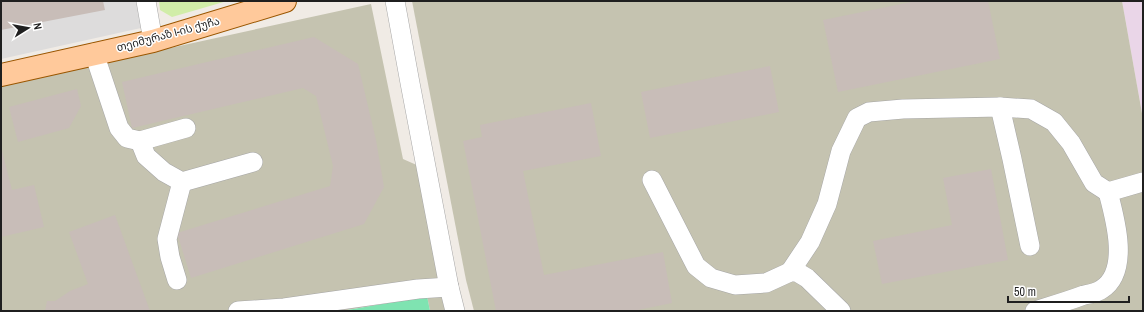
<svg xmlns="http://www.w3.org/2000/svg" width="1144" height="312" font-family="'Archivo Narrow','Noto Sans Georgian',sans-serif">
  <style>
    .residential { fill: #dddcdc }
    .industrial { fill: #ead6e8 }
    .construction { fill: #c5c3b0 }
    .grass { fill: #d1eda8 }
    .pitch { fill: #7fe3b1 }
    .building { fill: #c8bdb8 }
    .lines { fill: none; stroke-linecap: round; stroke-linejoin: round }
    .minor-casing { stroke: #a6a6a6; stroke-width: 20 }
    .major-casing { stroke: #9a5600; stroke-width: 24 }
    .minor { stroke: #fff; stroke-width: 19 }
    .major { stroke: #ffc99b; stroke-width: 22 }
    .labels { text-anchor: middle; stroke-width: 3; stroke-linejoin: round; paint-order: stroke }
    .street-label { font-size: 11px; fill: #1f1f1f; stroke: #fff }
  </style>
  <rect width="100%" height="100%" fill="#f0ebe5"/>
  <path class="residential" d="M1 1H138L141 28 1 59Z"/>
  <path class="industrial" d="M1122 1H1143V119Z"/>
  <g class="construction">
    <path d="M412 1H1122L1143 119V311H474L466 280Z"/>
    <path d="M371 4 403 159 437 174 461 311H430L427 296 342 311H1V85Z"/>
  </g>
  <path class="grass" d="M159 1H227L172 17 160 10Z"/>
  <path class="pitch" d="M427 296 430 311H342Z"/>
  <g class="building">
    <path d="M8 1H103L105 10 1 30V2Z"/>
    <path d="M916 1H988L1000 59 838 92 823 20Z"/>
    <path d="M314 37 358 64 376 140 384 187 364 224 191 278 177 233 330 186 333 166 316 96 303 88 132 128 122 82Z"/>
    <path d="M770 66 779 112 650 138 641 92Z"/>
    <path d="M77 89 81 106 69 128 18 142 9 107Z"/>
    <path d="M591 103 601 156 523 171 544 275 663 252 672 303 633 311H496L463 141 482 137 480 125Z"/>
    <path d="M1 147 12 190 34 185 44 227 1 237Z"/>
    <path d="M991 169 1008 260 882 284 873 241 952 225 943 178Z"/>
    <path d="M115 215 150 311H45L47 301H55L70 291 88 284 69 232Z"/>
  </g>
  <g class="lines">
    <defs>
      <g id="minor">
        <path d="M146 1 153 41"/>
        <path d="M395 1 410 83 449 287 455 311"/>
        <path d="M94 53 119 128 127 138 140 141 186 128"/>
        <path d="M1000 107 1012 159 1030 246"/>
        <path d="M140 141 146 156 164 172 182 182 253 162"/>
        <path d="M652 180 696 266 711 278 735 285 766 283 790 272H797L807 278 841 311"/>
        <path d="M790 272 810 242 827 204 841 151 857 118 869 112 903 109 1000 107 1031 109 1054 122 1071 143 1094 183 1108 192"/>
        <path d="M177 280 170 257 167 239 182 182"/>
        <path d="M238 311 284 308 418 289 449 287"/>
        <path d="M1035 311C1051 306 1068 301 1084 295 1090 294 1097 293 1102 289 1130 271 1115 218 1108 192L1143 182"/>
      </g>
      <path id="major" d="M1 75 153 41 285 1"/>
    </defs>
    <use href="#minor" class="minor-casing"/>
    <use href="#major" class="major-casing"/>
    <use href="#minor" class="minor"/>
    <use href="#major" class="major"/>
  </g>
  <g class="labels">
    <g class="street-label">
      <text transform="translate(168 34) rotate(-15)" y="4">თეიმურაზ I-ის ქუჩა</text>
    </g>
  </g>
  <rect width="1144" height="312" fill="none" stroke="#1f1f1f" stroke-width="4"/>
  <g transform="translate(28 28) rotate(79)" stroke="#ffffff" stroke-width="3" paint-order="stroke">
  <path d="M0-3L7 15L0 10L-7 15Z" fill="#1f1f1f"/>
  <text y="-6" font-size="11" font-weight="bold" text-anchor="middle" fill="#1f1f1f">N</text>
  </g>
  <path d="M1008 296v6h121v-6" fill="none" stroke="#1f1f1f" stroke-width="2"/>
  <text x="1014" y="296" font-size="12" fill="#1f1f1f" stroke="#ffffff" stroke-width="3" paint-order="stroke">50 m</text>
</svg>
